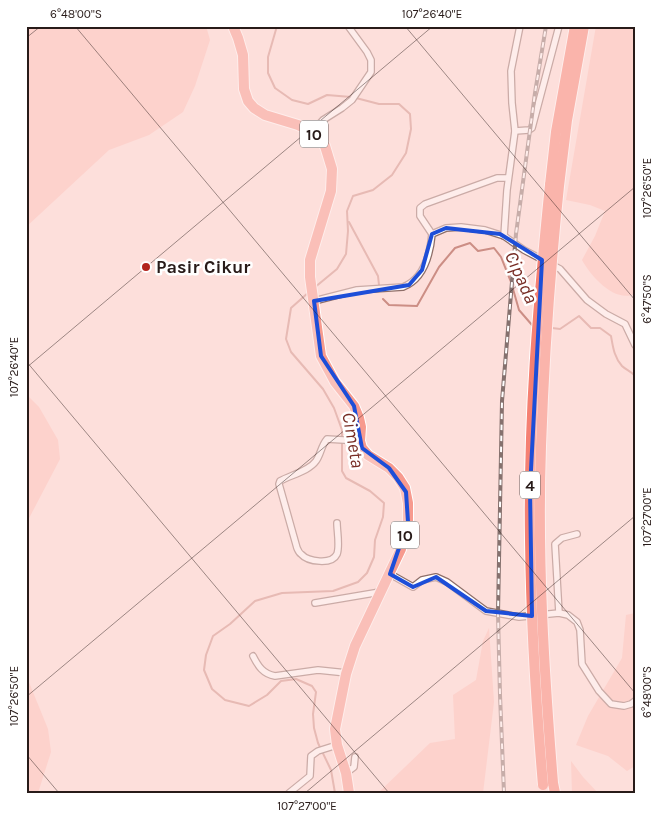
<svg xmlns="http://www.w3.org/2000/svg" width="661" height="819" font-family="Karla,sans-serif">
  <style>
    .green { fill: #fdc3ba }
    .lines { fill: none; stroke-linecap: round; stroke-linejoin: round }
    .stream { stroke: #cc8e85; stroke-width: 2 }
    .minor-casing { stroke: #8e6e68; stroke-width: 8 }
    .trunk-casing { stroke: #fff; stroke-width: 12 }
    .motorway-casing { stroke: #fff; stroke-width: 12 }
    .minor { stroke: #fff; stroke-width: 5.5 }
    .trunk { stroke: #f79a8e; stroke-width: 10 }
    .motorway { stroke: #f58072; stroke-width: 10 }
    .rail-casing { stroke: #85716e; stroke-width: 4 }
    .rail { stroke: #fff; stroke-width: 2; stroke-dasharray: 5.5; stroke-linecap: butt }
    .motorway-bridge-casing { stroke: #fff; stroke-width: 12; stroke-linecap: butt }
    .motorway-bridge { stroke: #f58072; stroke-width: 10 }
    .marked { fill: none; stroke: #1d4ed8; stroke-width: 4; stroke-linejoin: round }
    .ticks { fill: none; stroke: #281b19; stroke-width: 1; stroke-opacity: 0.45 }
    .poi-dot { fill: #b3241d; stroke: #fff; stroke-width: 2 }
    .labels { text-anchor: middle; stroke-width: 5; stroke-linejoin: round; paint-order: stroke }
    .shield { fill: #fff; stroke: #685f5e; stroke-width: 1 }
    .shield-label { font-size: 16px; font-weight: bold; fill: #281b19 }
    .poi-label { font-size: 18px; font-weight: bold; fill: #281b19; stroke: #fff; text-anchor: start }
    .water-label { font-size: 19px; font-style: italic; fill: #782d25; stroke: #fff }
    .neatline { fill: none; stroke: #281b19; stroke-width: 2 }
    .ticks-label { font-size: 12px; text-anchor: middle; fill: #281b19 }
  </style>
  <rect width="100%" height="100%" fill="#fddfdb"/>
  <g class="green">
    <path d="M26 26H206L210 40 195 86 183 112 149 135 109 150 26 227Z"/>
    <path d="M596 26H635V294C614 303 591 276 582 260L595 236 605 211 590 205 566 200Z"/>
    <path d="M26 394 39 407 58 440 60 459 26 524Z"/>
    <path d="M635 613V766L627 771 608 756 576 745 588 716 622 658 626 615Z"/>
    <path d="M489 628 494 702 483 793H378L430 743 455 739 453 695 476 680 483 641Z"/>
    <path d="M26 675 48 729 51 752 38 793H26Z"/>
    <path d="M571 761 583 777 598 793H572Z"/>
  </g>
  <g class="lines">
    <g class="stream">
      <path d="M277 26 268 57V73L275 88 292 100 308 104 327 95 351 97"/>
      <path d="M349 222 378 276 379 285"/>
      <path d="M314 288 337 269 346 254 348 231 347 211 353 196 373 190 392 175 406 153 411 129 410 114 399 104H379L356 98"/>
      <path d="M309 292 291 308 286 339 291 352 323 389 334 408 342 430V471L346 478 370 491 384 503 383 517 375 540 374 557 367 573 358 582 333 591 282 593 255 601 230 624 213 636 206 655 204 670 212 689 225 700 249 706 267 695 281 681 296 679 312 686 316 692 313 714 314 728 318 743 331 770 335 793"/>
      <path d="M383 299 389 305 417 306 439 267 455 248 470 243 478 251 494 248 501 257 511 282 519 310 532 325H534"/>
      <path d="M552 328 560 329 579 316 591 328H600L611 336C613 347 614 357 622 366 626 370 631 371 635 376"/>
    </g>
    <defs>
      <g id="minor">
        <path d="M515 131 529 130 532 128 559 26"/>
        <path d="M312 132 323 120 342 108 352 100 371 72V60L367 52 348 26"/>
        <path d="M432 234 420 216V208L425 204 497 178H508"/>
        <path d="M504 236 507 190 515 131 512 103 511 71 520 26"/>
        <path d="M314 301 357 290 403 287C424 279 430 255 432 234L446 228 461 227 485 230 504 236 524 250 560 269 587 300 606 314 625 324 635 345"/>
        <path d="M337 523C337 531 340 546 337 554 332 565 308 562 301 554 299 553 298 550 297 548L279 484 280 481C291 475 309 471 316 461 321 454 321 446 327 439L360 441"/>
        <path d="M390 574 413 587 422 580 436 577 447 582 486 611 519 617 559 613 568 615 577 622 580 630 582 664 599 691 611 704 624 706 631 704 635 701"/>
        <path d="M315 603 380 592"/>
        <path d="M559 613 555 544 562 538 577 534"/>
        <path d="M253 656C258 666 263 674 275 676L318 670 347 673"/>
        <path d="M346 773 354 767 355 757"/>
        <path d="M289 793 310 776 311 756 318 751 337 745"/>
      </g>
      <path id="trunk" d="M233 26 238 38 243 55 244 89 248 101 254 108 265 115 298 125 312 132 325 146 332 169 331 191 310 260V277L321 356 335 382 354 406 359 418 361 427 360 441 362 448 368 455 389 468 398 477 405 488 408 503V522L401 549 355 646 346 674 335 729 337 745 346 773 349 793"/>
      <g id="motorway">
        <path d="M550 185 556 132 575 26"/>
        <path d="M559 186 567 120 584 26"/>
        <path d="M553 783 555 793"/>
      </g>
    </defs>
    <use href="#minor" class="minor-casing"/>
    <use href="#trunk" class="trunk-casing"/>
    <use href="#motorway" class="motorway-casing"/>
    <use href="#minor" class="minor"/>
    <use href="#trunk" class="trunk"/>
    <use href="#motorway" class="motorway"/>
    <defs>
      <path id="rail" d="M504 793 500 695 498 614 502 401 516 234 535 93 546 26"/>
    </defs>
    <use href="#rail" class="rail-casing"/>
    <use href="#rail" class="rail"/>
    <defs>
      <g id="motorway-bridge">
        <path d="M553 783C544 671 537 559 541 446 544 359 550 272 559 186"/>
        <path d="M543 785C536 704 531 622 530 540 528 421 538 303 550 185"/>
      </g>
    </defs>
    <use href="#motorway-bridge" class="motorway-bridge-casing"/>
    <use href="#motorway-bridge" class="motorway-bridge"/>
  </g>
  <path d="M0 0H661V819H0ZM446 228 500 234 542 260 530 489 532 616 486 611 436 577 413 587 390 574 408 522 406 492 389 468 362 448 354 406 321 356 314 301 409 285 422 270 432 234Z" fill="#fddfdb" fill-opacity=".55" fill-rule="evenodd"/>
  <path class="marked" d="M446 228 500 234 542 260 530 489 532 616 486 611 436 577 413 587 390 574 408 522 406 492 389 468 362 448 354 406 321 356 314 301 409 285 422 270 432 234Z"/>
  <path class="ticks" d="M75 26 635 693M405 26 635 300M26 38 41 26M26 361 389 793M26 368 433 26M26 697 635 187M26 754 59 793M305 793 635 516"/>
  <circle class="poi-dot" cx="146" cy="267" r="5"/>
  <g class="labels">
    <g class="shield">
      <rect x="300" y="120.5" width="28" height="27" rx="4"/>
      <rect x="520" y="471.5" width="20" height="27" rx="4"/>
      <rect x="391" y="521.5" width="28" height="27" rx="4"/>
    </g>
    <g class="shield-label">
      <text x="314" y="140">10</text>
      <text x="530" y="491">4</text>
      <text x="405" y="541">10</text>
    </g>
    <g class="poi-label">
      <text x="156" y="273">Pasir Cikur</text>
    </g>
    <g class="water-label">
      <text transform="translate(522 277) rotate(66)" y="7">Cipada</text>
      <text transform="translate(354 440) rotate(80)" y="7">Cimeta</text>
    </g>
  </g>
  <rect width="661" height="819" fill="none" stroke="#ffffff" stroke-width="55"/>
  <rect x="28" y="28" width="606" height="764" class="neatline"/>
  <g class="ticks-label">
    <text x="76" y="18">6°48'00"S</text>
    <text x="432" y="18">107°26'40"E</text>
    <text transform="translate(647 188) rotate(-90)" y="4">107°26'50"E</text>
    <text transform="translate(647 299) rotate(-90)" y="4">6°47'50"S</text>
    <text transform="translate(14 367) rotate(-90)" y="4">107°26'40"E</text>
    <text transform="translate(647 517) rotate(-90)" y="4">107°27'00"E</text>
    <text transform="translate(647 692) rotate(-90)" y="4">6°48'00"S</text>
    <text transform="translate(14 696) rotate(-90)" y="4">107°26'50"E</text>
    <text x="307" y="810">107°27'00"E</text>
  </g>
</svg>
